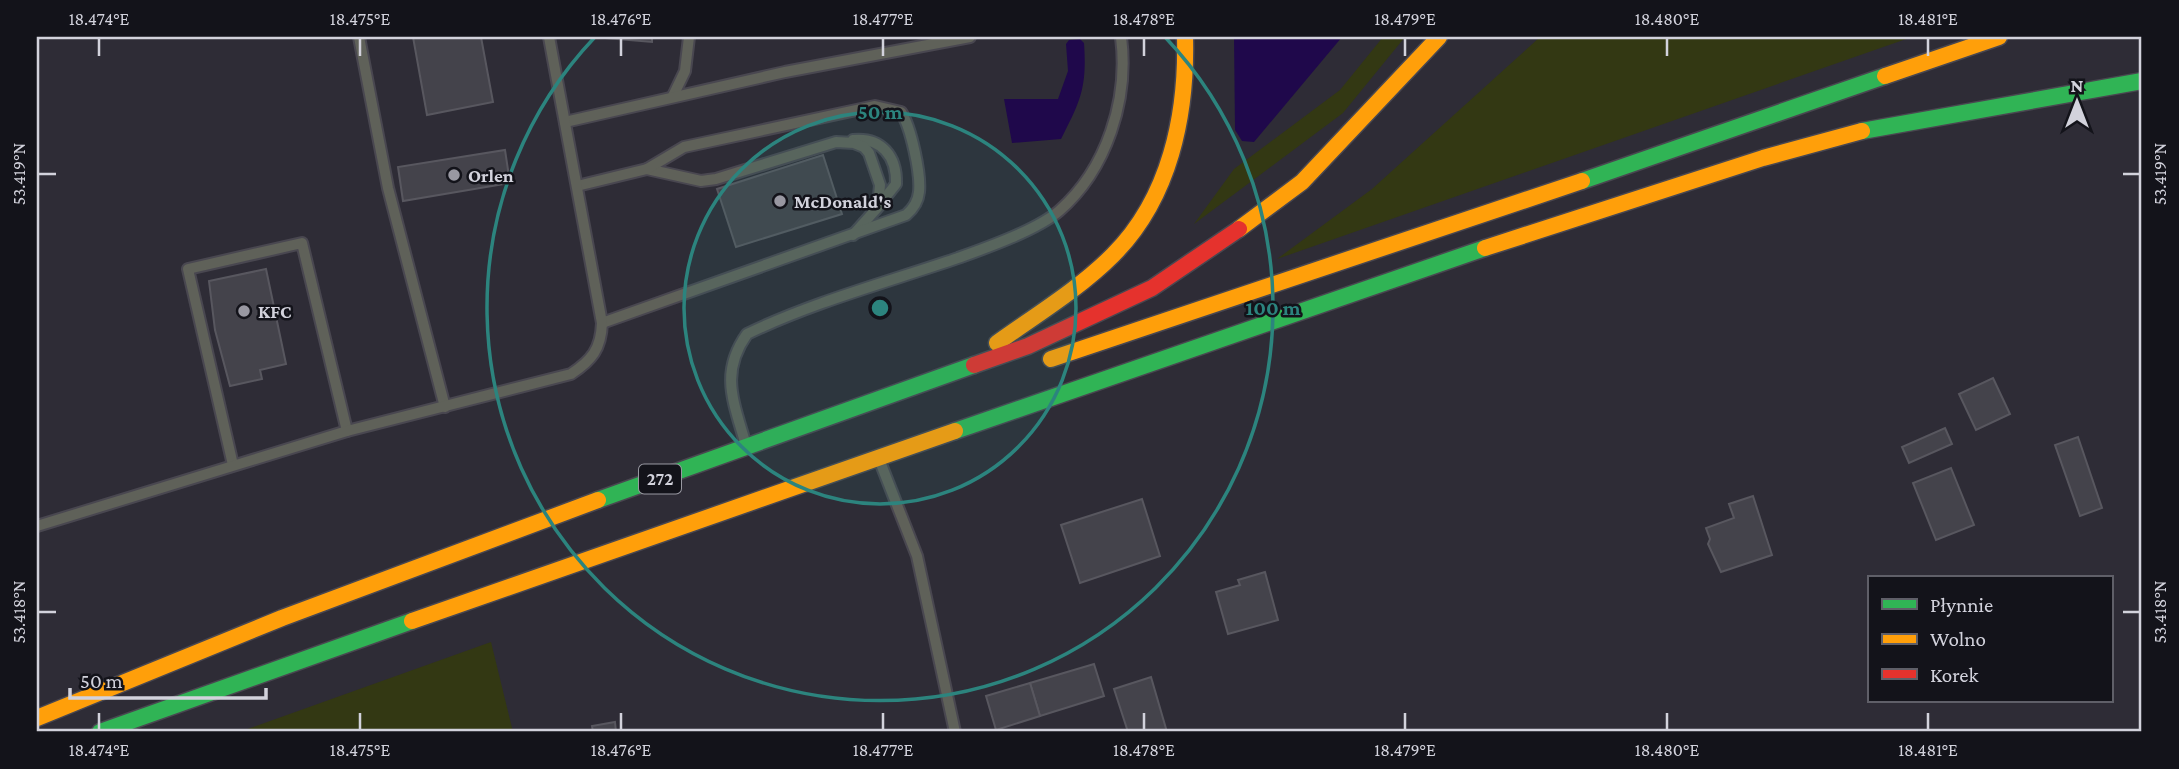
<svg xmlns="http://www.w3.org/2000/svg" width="2179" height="769" font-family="'Crimson Pro',serif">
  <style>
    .green { fill: #333813 }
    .water { fill: #1f084b }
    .building { fill: #44434b; stroke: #58575f; stroke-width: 2 }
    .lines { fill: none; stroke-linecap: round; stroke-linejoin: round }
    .lane-casing { stroke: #494750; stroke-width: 14 }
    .fast-casing { stroke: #494750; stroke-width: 19 }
    .slow-casing { stroke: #494750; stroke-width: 19 }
    .jam-casing { stroke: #494750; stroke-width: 19 }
    .lane { stroke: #5f6159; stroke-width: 10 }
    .fast { stroke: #30b455; stroke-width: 16 }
    .slow { stroke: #ff9f0a; stroke-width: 16 }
    .jam { stroke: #e5322d; stroke-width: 16 }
    .ticks { fill: none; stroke: #d2d2dc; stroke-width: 2.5 }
    .ring { fill: none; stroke: #2c847e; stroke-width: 3.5 }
    .poi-dot { fill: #9998a2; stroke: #13131a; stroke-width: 2.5 }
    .labels { text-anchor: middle; stroke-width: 5; stroke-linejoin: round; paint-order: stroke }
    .shield { fill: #13131a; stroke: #9999a2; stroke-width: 2 }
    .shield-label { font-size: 18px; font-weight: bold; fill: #d2d2dc }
    .poi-label { font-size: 19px; font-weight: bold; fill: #d2d2dc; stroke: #13131a; text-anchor: start }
    .centre { fill: #2c847e; stroke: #13131a; stroke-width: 3.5 }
    .ring-label { font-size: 21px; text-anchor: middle; font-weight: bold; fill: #2c847e; stroke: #13131a; stroke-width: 5; stroke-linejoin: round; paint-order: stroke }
    .neatline { fill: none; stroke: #d2d2dc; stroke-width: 2.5 }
    .ticks-label { font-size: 18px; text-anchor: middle; fill: #d2d2dc }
  </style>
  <rect width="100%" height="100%" fill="#2e2c36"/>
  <g class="green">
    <path d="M1383 37H1405L1343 113 1194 224 1234 169 1340 90Z"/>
    <path d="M1540 37H1912L1277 259 1372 189Z"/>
    <path d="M491 642 513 732H239Z"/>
  </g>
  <g class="water">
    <path d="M1234 37H1342L1254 142 1242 141 1235 130Z"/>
    <path d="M1080 39 1084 43C1087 87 1081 100 1061 139L1012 143 1004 99H1058L1068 71 1066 44 1069 40Z"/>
  </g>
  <g class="building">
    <path d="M413 37H481L493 102 427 115Z"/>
    <path d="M593 37H652V42Z"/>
    <path d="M505 150 510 183 403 201 398 167Z"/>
    <path d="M823 155 842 214 736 247 717 189Z"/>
    <path d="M266 269 286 364 260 370 262 379 230 386 215 330 209 281Z"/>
    <path d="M1993 378 2010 414 1976 430 1959 394Z"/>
    <path d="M1945 428 1952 444 1909 463 1902 447Z"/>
    <path d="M2078 437 2102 508 2080 516 2055 445Z"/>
    <path d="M1951 468 1974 525 1936 540 1913 483Z"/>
    <path d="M1753 496 1772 555 1721 572 1708 544 1710 539 1706 528 1734 518 1729 504Z"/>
    <path d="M1142 499 1160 556 1080 583 1061 525Z"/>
    <path d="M1265 572 1278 620 1228 634 1216 592 1240 585 1238 580Z"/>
    <path d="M1094 664 1104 696 1040 716 1030 683Z"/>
    <path d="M1151 677 1167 732H1128L1114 689Z"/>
    <path d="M1030 683 1040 716 996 730 986 696Z"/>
    <path d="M615 722 616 732H593L592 726Z"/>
  </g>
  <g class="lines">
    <defs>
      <g id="lane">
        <path d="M359 37 388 188 445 407"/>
        <path d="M673 96 685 71 689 37"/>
        <path d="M565 122 785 72 970 37"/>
        <path d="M853 140C881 137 897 156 896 184L880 204"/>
        <path d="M647 169 701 181 716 179 836 142 854 143 864 147 869 153 880 185 878 207 853 235"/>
        <path d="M577 186 647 169 684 147 875 106 901 112C911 127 921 174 919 192 918 202 913 209 906 215L602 323"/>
        <path d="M745 442C733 400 720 372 747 334 813 302 888 282 958 258 986 248 1037 230 1059 211 1107 169 1129 99 1121 37"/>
        <path d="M879 459 917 556 955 732"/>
        <path d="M233 465 188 269 302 243 347 431"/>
        <path d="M37 526 347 431 571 374C592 360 601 349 602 323L549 37"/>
      </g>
      <g id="fast">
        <path d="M1862 131 2142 81"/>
        <path d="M1582 181 1885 76"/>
        <path d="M955 431 1485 248"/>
        <path d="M598 500 974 365"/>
        <path d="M100 732 412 621"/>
      </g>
      <g id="slow">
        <path d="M1885 76 1999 37"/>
        <path d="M1239 229 1302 182 1439 37"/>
        <path d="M1485 248 1763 158 1862 131"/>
        <path d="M997 343C1036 315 1079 289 1113 255 1170 198 1187 115 1185 37"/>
        <path d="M1051 359 1582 181"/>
        <path d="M412 621 955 431"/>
        <path d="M37 718 282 618 598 500"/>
      </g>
      <path id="jam" d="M974 365 1028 346 1152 288 1239 229"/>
    </defs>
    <use href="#lane" class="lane-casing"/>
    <use href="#fast" class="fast-casing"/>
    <use href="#slow" class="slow-casing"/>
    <use href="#jam" class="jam-casing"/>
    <use href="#lane" class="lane"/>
    <use href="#fast" class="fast"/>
    <use href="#slow" class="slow"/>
    <use href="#jam" class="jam"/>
  </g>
  <path class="ticks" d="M99 38V56M360 38V56M621 38V56M883 38V56M1144 38V56M1405 38V56M1667 38V56M1928 38V56M38 174H56M2123 174H2140M38 612H56M2123 612H2140M99 713V730M360 713V730M621 713V730M883 713V730M1144 713V730M1405 713V730M1667 713V730M1928 713V730"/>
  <circle cx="880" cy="308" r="196" fill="#2c847e" fill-opacity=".12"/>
  <g class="ring">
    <circle cx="880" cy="308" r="196"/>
    <path d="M1165 37A393 393 0 1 1 595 37"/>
  </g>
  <g class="poi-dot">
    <circle cx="454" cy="175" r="7"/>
    <circle cx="780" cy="201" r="7"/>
    <circle cx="244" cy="311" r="7"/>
  </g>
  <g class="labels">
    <rect class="shield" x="639" y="464.5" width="42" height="29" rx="5"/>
    <g class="shield-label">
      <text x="660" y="485">272</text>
    </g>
    <g class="poi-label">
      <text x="468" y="182">Orlen</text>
      <text x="794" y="208">McDonald's</text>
      <text x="258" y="318">KFC</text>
    </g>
  </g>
  <circle cx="880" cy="308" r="10" class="centre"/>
  <g class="ring-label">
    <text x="880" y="119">50 m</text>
    <text x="1273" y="315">100 m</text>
  </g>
  <rect width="2179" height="769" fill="none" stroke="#13131a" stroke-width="77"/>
  <rect x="1868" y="576" width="245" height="126" fill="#13131a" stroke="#5f5f68" stroke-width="2"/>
  <rect x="1882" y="599" width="35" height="10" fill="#30b455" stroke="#5f5f68" stroke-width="2"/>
  <text x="1930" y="612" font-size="21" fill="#d2d2dc">Płynnie</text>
  <rect x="1882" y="634" width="35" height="10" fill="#ff9f0a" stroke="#5f5f68" stroke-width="2"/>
  <text x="1930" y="646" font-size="21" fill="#d2d2dc">Wolno</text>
  <rect x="1882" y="669" width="35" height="10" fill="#e5322d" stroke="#5f5f68" stroke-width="2"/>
  <text x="1930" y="682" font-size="21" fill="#d2d2dc">Korek</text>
  <g transform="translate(2077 102)" stroke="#13131a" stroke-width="5" paint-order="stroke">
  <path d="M0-5L12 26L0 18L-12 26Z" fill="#d2d2dc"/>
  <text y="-10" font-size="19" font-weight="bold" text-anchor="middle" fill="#d2d2dc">N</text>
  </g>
  <path d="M70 688v10h196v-10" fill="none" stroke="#d2d2dc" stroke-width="3.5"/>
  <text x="80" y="688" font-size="21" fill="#d2d2dc" stroke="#13131a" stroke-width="5" paint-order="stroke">50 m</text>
  <rect x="38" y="38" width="2102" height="692" class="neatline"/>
  <g class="ticks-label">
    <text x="99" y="25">18.474°E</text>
    <text x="360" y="25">18.475°E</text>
    <text x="621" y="25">18.476°E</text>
    <text x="883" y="25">18.477°E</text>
    <text x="1144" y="25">18.478°E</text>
    <text x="1405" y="25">18.479°E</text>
    <text x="1667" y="25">18.480°E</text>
    <text x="1928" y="25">18.481°E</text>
    <text transform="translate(19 174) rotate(-90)" y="6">53.419°N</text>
    <text transform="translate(2160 174) rotate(-90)" y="6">53.419°N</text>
    <text transform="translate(19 612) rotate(-90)" y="6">53.418°N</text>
    <text transform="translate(2160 612) rotate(-90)" y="6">53.418°N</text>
    <text x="99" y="756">18.474°E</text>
    <text x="360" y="756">18.475°E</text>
    <text x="621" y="756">18.476°E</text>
    <text x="883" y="756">18.477°E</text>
    <text x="1144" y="756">18.478°E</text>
    <text x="1405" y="756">18.479°E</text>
    <text x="1667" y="756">18.480°E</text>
    <text x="1928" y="756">18.481°E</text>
  </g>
</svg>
